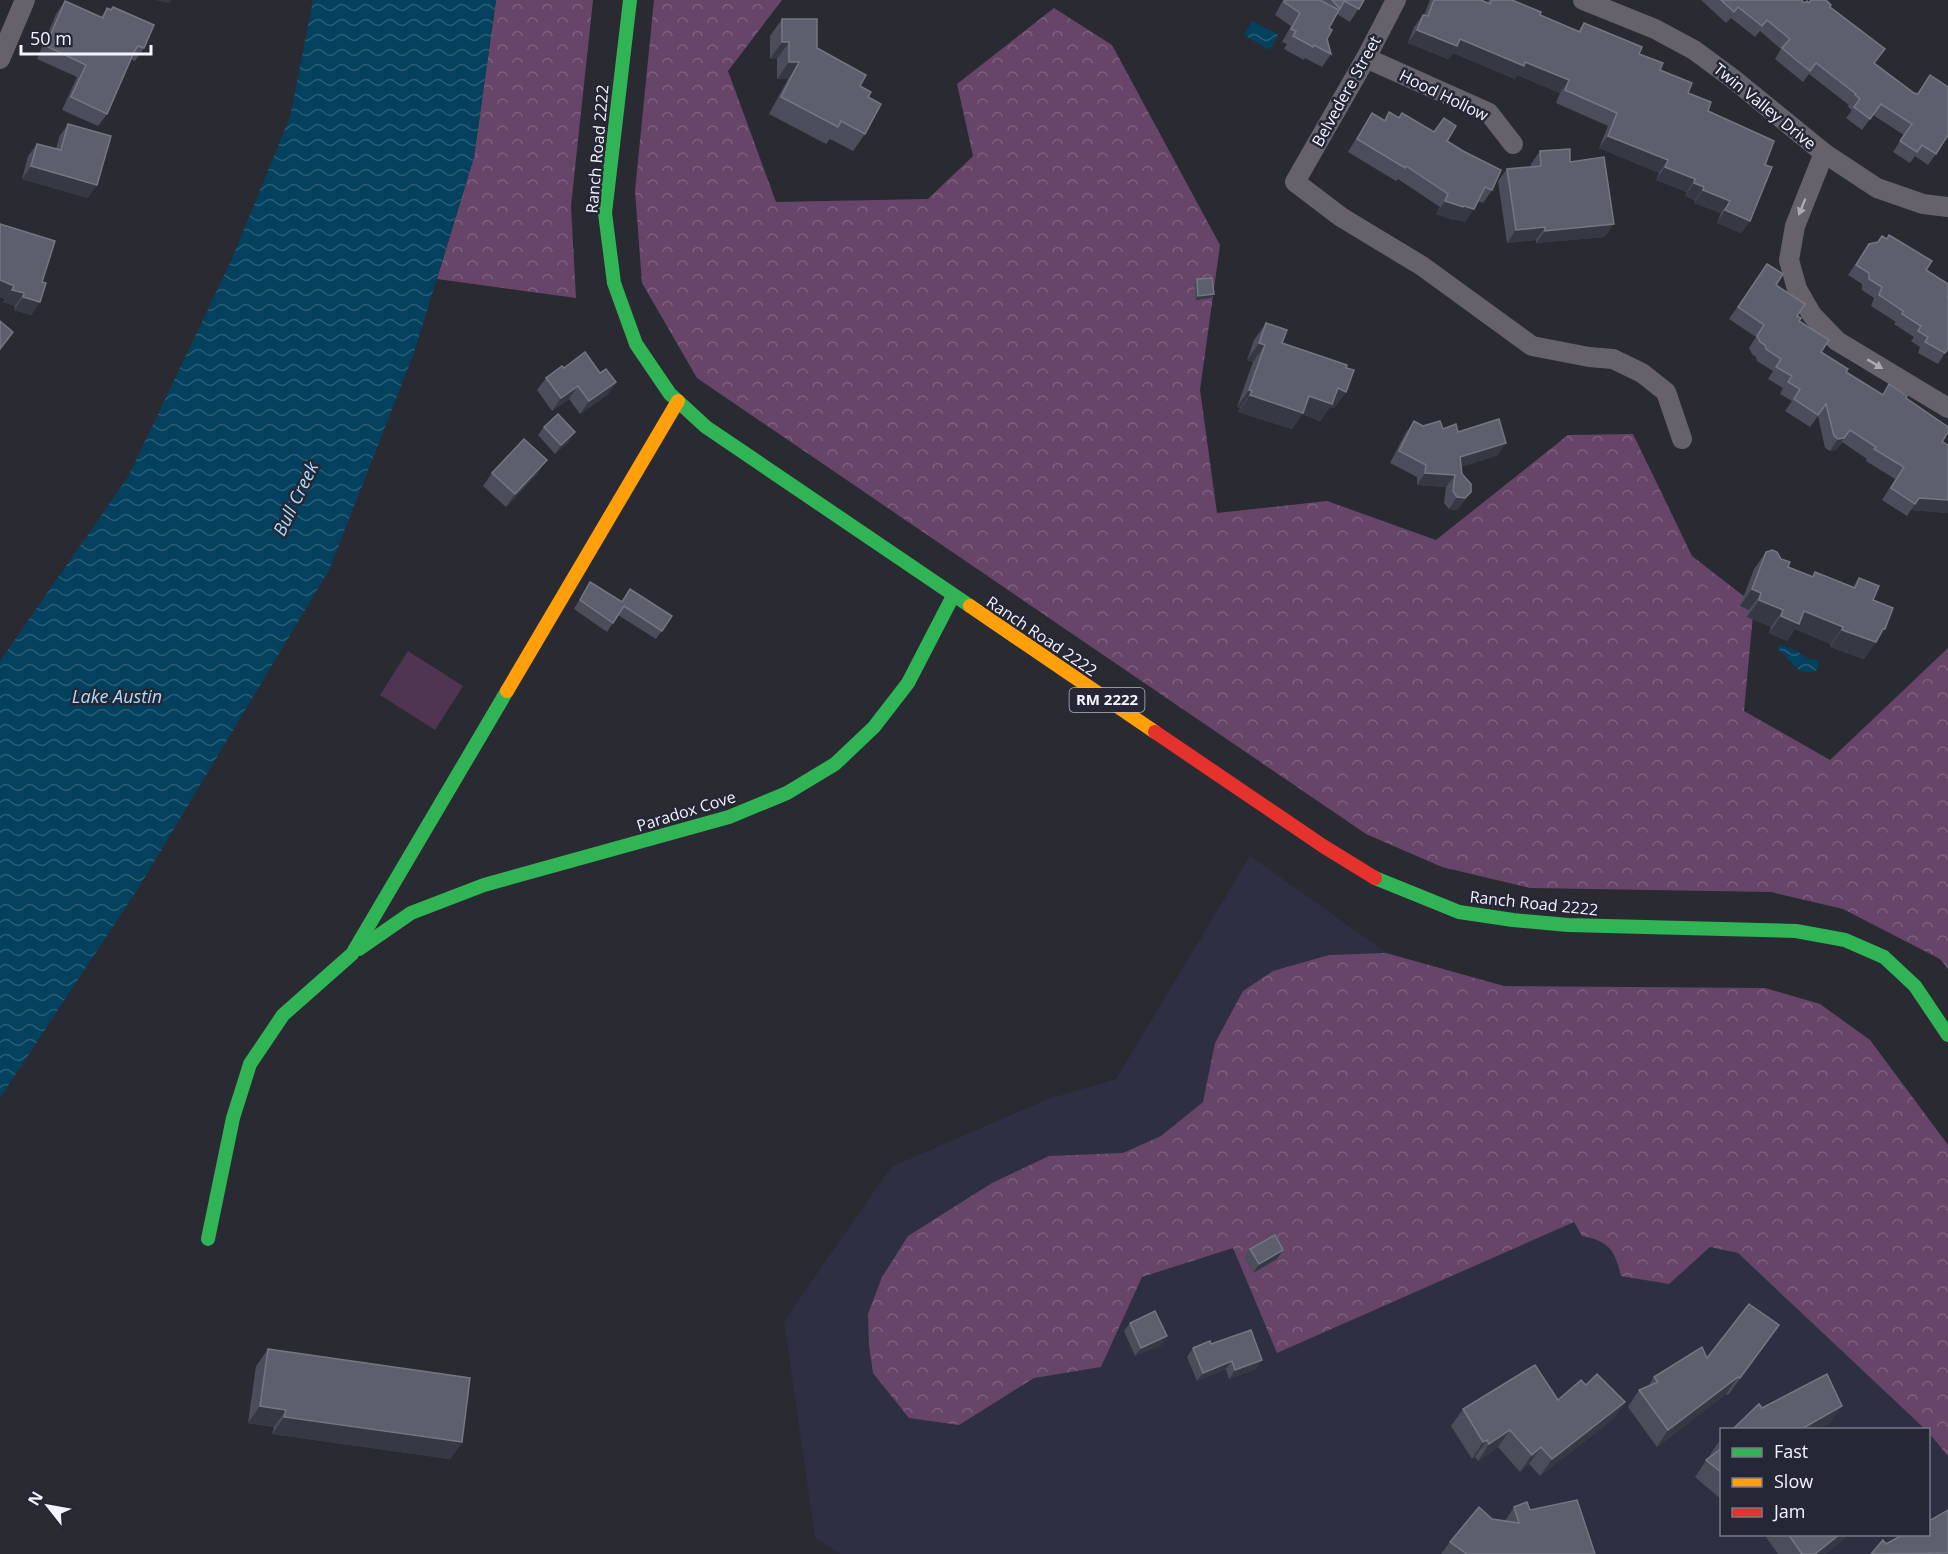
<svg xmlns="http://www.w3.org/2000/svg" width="1948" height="1554" font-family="'Open Sans',sans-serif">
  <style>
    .built { fill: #2e2f42; fill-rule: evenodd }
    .forest { fill: url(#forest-crowns) }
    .park { fill: #4f3551 }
    .water { fill: url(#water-waves) }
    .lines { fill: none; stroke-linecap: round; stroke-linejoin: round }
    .street { stroke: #66626b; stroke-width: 20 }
    .fast { stroke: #30b455; stroke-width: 14 }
    .slow { stroke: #ff9f0a; stroke-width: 14 }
    .jam { stroke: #e5322d; stroke-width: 14 }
    .wall { fill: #4b4e5a }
    .shaded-wall { fill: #363843 }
    .building { fill: #5d606c; stroke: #747783; stroke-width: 1.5 }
    .oneway { fill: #acabb4 }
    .labels { text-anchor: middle; stroke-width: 5; stroke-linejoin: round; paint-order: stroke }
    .shield { fill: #262736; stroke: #b6b6c2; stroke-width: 1.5 }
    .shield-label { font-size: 15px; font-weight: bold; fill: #f3f4fe }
    .street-label { font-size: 16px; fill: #f3f4fe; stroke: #262736 }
    .water-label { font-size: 18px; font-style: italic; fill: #acdcfb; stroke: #262736 }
  </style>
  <defs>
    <pattern id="forest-crowns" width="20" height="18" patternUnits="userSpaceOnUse" patternTransform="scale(1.5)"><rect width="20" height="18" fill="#674568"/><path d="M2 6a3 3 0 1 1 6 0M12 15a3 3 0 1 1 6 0" fill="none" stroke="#7d607f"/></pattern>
    <pattern id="water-waves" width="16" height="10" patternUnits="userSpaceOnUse" patternTransform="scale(1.5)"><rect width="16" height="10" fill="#04415e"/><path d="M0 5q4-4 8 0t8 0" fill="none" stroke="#295d76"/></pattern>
  </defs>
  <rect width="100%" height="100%" fill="#2a2a32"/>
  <path class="built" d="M1250 856 1387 953 1504 986 1765 988 1820 1004 1870 1040 1948 1145V1554H841L815 1538 784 1321 891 1167 1048 1099 1116 1079ZM1722 1430H1928V1534H1722Z"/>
  <g class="forest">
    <path d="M496 0H593L571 206 576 298 437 279 474 157Z"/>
    <path d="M654 0H782L728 71 776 202 928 199 973 156 957 84 1054 8 1112 45 1220 245 1200 390 1217 513 1327 501 1436 540 1568 435 1633 434 1692 556 1754 604 1744 711 1830 760 1948 648V969L1940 959 1843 909 1771 892 1530 888 1442 867 1366 834 697 378 642 283 635 191Z"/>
    <path d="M1386 953 1504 986 1765 988 1820 1004 1870 1040 1948 1145V1456L1929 1433 1928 1430 1925 1429 1738 1253 1710 1247 1669 1284 1621 1276C1615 1250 1609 1241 1582 1236L1574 1222 1277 1353 1233 1248 1142 1277 1101 1367 1034 1378 959 1425 909 1418 873 1373 869 1345 868 1314 882 1277 908 1236 992 1183 1049 1156 1123 1153 1161 1136 1203 1102 1215 1043 1243 991 1273 971 1329 955Z"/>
  </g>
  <path class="park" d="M408 651 463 686 435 730 380 695Z"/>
  <g class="water">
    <path d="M313 0H496L474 157 414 353 329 570 139 887 0 1098V661L128 477 231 261 290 117Z"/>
    <path d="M1252 21 1278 35 1270 50 1244 35Z"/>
    <path d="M1780 645 1797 651 1808 659 1817 660 1819 664 1816 671C1797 678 1791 659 1778 649L1777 646Z"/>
  </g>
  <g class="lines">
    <g class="street">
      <path d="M1396 0 1366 58 1295 182 1341 217 1422 266 1532 346 1589 357 1613 359 1642 373 1666 392 1682 439"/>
      <path d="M1583 0 1655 29 1694 50 1732 78 1824 153 1877 188 1923 204 1948 207"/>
      <path d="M1366 58 1489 113 1513 144"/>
      <path d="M0 59 25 0"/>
      <path d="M1824 153 1795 226 1789 260 1797 289 1812 315 1837 341 1948 408"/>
    </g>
    <g class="fast">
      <path d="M630 0 605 213 614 283 636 344 670 394 706 427 970 606"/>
      <path d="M1375 878 1459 912 1513 920 1568 925 1796 931 1845 940 1884 957 1915 986 1948 1035"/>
      <path d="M359 949 411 913 484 885 729 817 787 793 835 764 874 727 908 683 953 596"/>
      <path d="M208 1239 233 1118 250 1064 283 1015 352 954 507 691"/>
    </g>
    <g class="slow">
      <path d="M970 606 1155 732"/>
      <path d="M507 691 678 401"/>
    </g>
    <path class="jam" d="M1155 732 1323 846 1375 878"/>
  </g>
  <g class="wall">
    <path d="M1283 0H1364L1350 22 1337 14 1329 28 1327 39 1331 54 1322 67 1305 58 1304 60 1284 49 1287 44 1282 42 1291 26 1275 15Z"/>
    <path d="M1430 0H1481L1487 2 1489 0H1512L1540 15 1578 31 1584 23 1639 54 1708 111 1765 165 1750 221 1741 233 1717 223 1721 213 1694 203 1695 200 1685 196 1687 192 1656 180 1659 173 1599 148 1608 126 1556 103 1560 93 1517 75 1515 79 1453 53 1448 59 1408 43 1414 27 1423 15H1424Z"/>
    <path d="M1701 0H1801L1805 3H1809L1830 7 1874 64 1914 93 1917 94 1930 75 1936 154 1928 165 1915 156 1910 163 1893 152 1904 135 1873 115 1862 130 1846 118 1852 110 1847 106 1849 105 1809 74 1803 82 1775 59 1781 49 1760 31 1755 37 1731 18 1726 23Z"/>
    <path d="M65 1 101 17 107 8 111 10 113 7 144 48 135 61 131 59 107 114 98 126 62 110 77 77 37 59 56 14Z"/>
    <path d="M782 19 860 86 868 97 865 134 853 151 830 139 826 144 769 114 788 79H777V59H770V36Z"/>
    <path d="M1389 112 1399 118 1447 141 1492 190 1483 203 1478 201 1465 222 1455 219 1454 220 1436 214 1440 207 1398 179 1396 181 1348 152 1372 113 1384 120Z"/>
    <path d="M68 124 88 198 22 179 28 156 37 144 56 149 59 137Z"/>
    <path d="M1540 151 1570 162 1605 237 1536 243V240L1507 243 1498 181 1507 169 1531 167V164Z"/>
    <path d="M0 224 42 282 40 302 31 315 14 310 15 306 3 302 5 299 0 297Z"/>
    <path d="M1869 244 1926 270 1947 297 1945 353 1938 364 1918 353 1920 347 1911 341 1914 337 1894 324 1896 322 1871 306 1874 298 1862 290V284L1848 275Z"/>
    <path d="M1767 264 1776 285 1797 316 1799 321 1821 352 1846 372 1882 395 1889 384 1906 398 1942 442 1948 513 1911 510 1907 516 1882 500 1895 479 1866 461 1867 459 1842 442 1836 450 1830 451 1825 448 1818 416 1810 427 1785 411 1792 401 1780 394 1783 388 1768 379 1773 371 1757 361 1756 357 1752 354 1749 348 1756 337 1729 319Z"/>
    <path d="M1197 279 1214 294 1211 298 1195 300 1194 284Z"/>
    <path d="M1266 323 1282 343 1346 368V392L1334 408 1330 407 1320 421 1302 414 1292 429 1238 412 1240 408 1237 407 1253 362 1247 360 1254 340Z"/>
    <path d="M564 368 600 373 616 382 607 395 580 414 569 399 552 411 537 390 546 378Z"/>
    <path d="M1414 421 1423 426 1458 432 1498 455 1461 467 1462 474 1471 492 1457 510 1449 509 1444 503 1446 487 1417 485V477L1390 463 1405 434Z"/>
    <path d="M544 427 569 441 555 454 538 435Z"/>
    <path d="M492 473H538L506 507 483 486Z"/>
    <path d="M1766 552 1788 567 1812 576 1815 572 1853 587 1859 578 1873 600 1885 629 1864 659 1830 647 1831 644 1795 629 1787 641 1769 633 1771 627 1747 617 1749 610 1740 606 1754 569Z"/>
    <path d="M590 582 622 602 672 616 656 639 618 615 607 632 574 609Z"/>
    <path d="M1250 1249 1283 1250 1277 1259 1253 1273 1244 1258Z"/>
    <path d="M1130 1323 1167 1336 1161 1345 1135 1356 1124 1331Z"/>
    <path d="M1767 1342 1728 1395 1726 1394 1657 1447 1628 1407 1639 1390 1648 1386 1654 1377 1707 1358Z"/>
    <path d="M1211 1344 1256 1369 1229 1379 1226 1369 1197 1381 1187 1357 1193 1348Z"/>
    <path d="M268 1349 462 1442 450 1459 272 1434 274 1427 248 1423 256 1366Z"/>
    <path d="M1586 1385 1625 1402 1613 1419 1540 1476 1529 1464 1520 1472 1498 1447 1478 1461 1475 1457 1472 1459 1451 1426 1463 1409 1558 1400Z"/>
    <path d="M1722 1440V1500L1695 1477 1718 1443Z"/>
    <path d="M1514 1507 1530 1510 1595 1554H1441L1450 1542 1492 1519 1505 1521Z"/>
    <path d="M1768 1534H1849L1825 1554H1778L1766 1537Z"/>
  </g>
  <g class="shaded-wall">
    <path d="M155 0H171L169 3Z"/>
    <path d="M1417 30 1460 39 1525 62 1569 80 1560 93 1517 75 1515 79 1453 53 1448 59 1408 43Z"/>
    <path d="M782 42H789L777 59H770Z"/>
    <path d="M789 62H799L788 79H777Z"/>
    <path d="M1608 136 1668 160 1659 173 1599 148Z"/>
    <path d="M31 166 97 185 88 198 22 179Z"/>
    <path d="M1665 167 1695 179 1687 192 1656 180Z"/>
    <path d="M1694 183 1704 187 1695 200 1685 196Z"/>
    <path d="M1703 190 1730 201 1721 213 1694 203Z"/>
    <path d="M1445 201 1464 206 1474 209 1465 222 1455 219 1454 220 1436 214Z"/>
    <path d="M1725 210 1750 221 1741 233 1717 223Z"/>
    <path d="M1614 224 1605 237 1536 243 1545 231Z"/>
    <path d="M1545 227 1536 240 1507 243 1516 230Z"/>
    <path d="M0 280 14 286 5 299 0 297Z"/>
    <path d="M12 290 24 293 15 306 3 302Z"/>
    <path d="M1214 294 1211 298 1195 300 1198 296Z"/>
    <path d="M23 297 40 302 31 315 14 310Z"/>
    <path d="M1259 343 1265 345 1253 362 1247 360Z"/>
    <path d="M616 382 607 395 580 414 589 401Z"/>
    <path d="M578 386 569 399 552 411 561 398Z"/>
    <path d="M1338 388 1346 392 1334 408 1330 407 1320 421 1302 414 1292 429 1238 412 1250 395 1309 396Z"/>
    <path d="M1249 390 1252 391 1240 408 1237 407Z"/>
    <path d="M575 432 569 441 555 454 561 445Z"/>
    <path d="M1844 438 1836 450 1830 451 1838 439Z"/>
    <path d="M1506 443 1498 455 1452 470 1460 457Z"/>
    <path d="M547 460 538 473 506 507 515 494Z"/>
    <path d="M1425 473 1455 475 1446 487 1417 485Z"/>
    <path d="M1471 492 1457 510 1449 509 1457 497Z"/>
    <path d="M1919 498 1948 500V513L1911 510Z"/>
    <path d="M1752 589 1761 593 1749 610 1740 606Z"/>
    <path d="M1759 600 1783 610 1771 627 1747 617Z"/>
    <path d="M1804 611 1843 627 1831 644 1795 629 1787 641 1769 633 1781 616Z"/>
    <path d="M1883 629H1885L1864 659 1830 647 1842 630Z"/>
    <path d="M1283 1250 1277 1259 1253 1273 1259 1264Z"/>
    <path d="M1167 1336 1161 1345 1135 1356 1141 1348Z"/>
    <path d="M1262 1360 1256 1369 1229 1379 1235 1370Z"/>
    <path d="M1232 1361 1226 1369 1197 1381 1203 1373Z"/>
    <path d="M1738 1377 1726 1394 1657 1447 1668 1430Z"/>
    <path d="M1625 1402 1613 1419 1540 1476 1552 1459Z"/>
    <path d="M260 1406 286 1410 274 1427 248 1423Z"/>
    <path d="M1842 1406 1830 1423 1818 1430H1800Z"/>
    <path d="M284 1417 462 1442 450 1459 272 1434Z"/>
    <path d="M1510 1430 1498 1447 1478 1461 1489 1444Z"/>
    <path d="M1487 1440 1475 1457 1472 1459 1483 1442Z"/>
    <path d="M1541 1447 1529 1464 1520 1472 1532 1455Z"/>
    <path d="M1840 1534H1849L1825 1554H1815Z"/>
  </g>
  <g class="building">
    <path d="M1285 0H1320L1339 10 1329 28 1332 30 1327 39 1331 54 1314 45 1313 47 1293 36 1296 31 1291 29 1300 13 1284 2Z"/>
    <path d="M1332 0H1364L1359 9 1344 1 1340 9Z"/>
    <path d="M1434 0H1481L1490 4 1491 0H1512L1541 12 1540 15 1580 32 1584 23 1642 47 1639 54 1663 63 1660 70 1692 83 1688 93 1711 102 1708 111 1774 141 1765 165 1772 167 1750 221 1725 210 1730 201 1703 190 1704 187 1694 183 1695 179 1665 167 1668 160 1608 136 1617 113 1565 90 1569 80 1525 62 1524 66 1460 39 1457 46 1417 30 1423 15 1428 16Z"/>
    <path d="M1721 0H1801L1805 3 1807 1 1809 3 1811 0H1826L1831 5 1830 7 1885 49 1874 63 1914 93 1918 94 1930 75 1948 87V135L1936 154 1922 145 1917 152 1900 141 1912 124 1881 104 1870 119 1854 107 1860 99 1855 95 1856 94 1816 63 1810 71 1795 59 1782 48 1790 39 1767 20 1762 26 1738 7 1734 12Z"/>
    <path d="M65 1 103 18 107 8 111 10 113 7 154 25 144 48 138 46 134 52 107 114 71 97 86 65 46 46Z"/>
    <path d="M782 19H817V48L866 75 860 86 871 92 868 97 881 104 865 134 841 121 838 127 781 97 799 62H789V42H782Z"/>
    <path d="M1389 112 1399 118 1402 113 1434 132 1444 118 1456 126 1447 141 1463 151 1501 170 1492 190 1485 187 1474 209 1464 206 1463 207 1445 201 1448 194 1406 166 1405 168 1357 139 1372 113 1385 121Z"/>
    <path d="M68 124 111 136 97 185 31 166 37 144 61 150Z"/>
    <path d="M1570 149V162L1604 157 1614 224 1545 231V227L1516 230 1507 169 1541 166 1540 151Z"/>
    <path d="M0 224 55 241 42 282 46 283 40 302 23 297 24 293 12 290 14 286 0 280Z"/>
    <path d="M1889 235 1932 261 1926 270 1948 284V296L1947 297 1948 298V348L1945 353 1925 342 1928 337 1918 331 1921 326 1902 314 1903 311 1879 295 1882 287 1869 279V273L1856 265 1869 244 1878 242 1882 236 1887 239Z"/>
    <path d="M1767 264 1783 274 1776 285 1805 304 1797 316 1801 318 1799 321 1829 340 1821 352 1848 369 1846 372 1883 395 1889 384 1907 396 1906 398 1948 427V432L1942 442 1948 445V500L1919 498 1915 504 1891 488 1904 467 1874 449 1876 447 1850 430 1844 438 1838 439 1834 436 1826 404 1818 415 1794 399 1800 389 1788 382 1792 376 1776 367 1781 359 1766 349 1765 345 1760 342 1757 336 1764 325 1738 307Z"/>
    <path d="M1212 278 1214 294 1198 296 1197 279Z"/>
    <path d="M0 321 13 332 0 349Z"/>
    <path d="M1266 323 1287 330 1282 343 1347 365 1346 368 1354 370 1346 392 1338 388 1332 404 1309 396 1303 413 1250 395 1252 391 1249 390 1265 345 1259 343Z"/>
    <path d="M585 352 600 373 606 369 616 382 589 401 578 386 561 398 546 378 562 366 564 368Z"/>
    <path d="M558 414 575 432 561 445 544 427Z"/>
    <path d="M1499 419 1506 443 1460 457 1462 474 1471 484V492L1465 498 1457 497 1453 491 1455 475 1425 473 1426 465 1399 451 1414 421 1423 426 1440 421 1443 429 1456 424 1458 432Z"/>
    <path d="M524 439 547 460 515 494 492 473Z"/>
    <path d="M1772 550 1777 552 1781 559 1790 562 1788 567 1813 577 1815 572 1855 588 1859 578 1879 586 1873 600 1893 608 1885 629H1883L1876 642 1842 630 1843 627 1804 611 1799 624 1781 616 1783 610 1759 600 1761 593 1752 589 1766 552Z"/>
    <path d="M590 582 622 602 630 589 672 616 662 631 624 606 613 623 580 600Z"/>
    <path d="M1275 1235 1283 1250 1259 1264 1250 1249Z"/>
    <path d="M1749 1304 1779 1325 1740 1378 1738 1377 1668 1430 1639 1390 1658 1382 1654 1377 1702 1347 1707 1358Z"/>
    <path d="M1155 1311 1167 1336 1141 1348 1130 1323Z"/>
    <path d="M1251 1330 1262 1360 1235 1370 1232 1361 1203 1373 1193 1348 1210 1341 1211 1344Z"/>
    <path d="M268 1349 470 1378 462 1442 284 1417 286 1410 260 1406Z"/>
    <path d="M1535 1365 1558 1400 1581 1380 1586 1385 1597 1374 1625 1402 1552 1459 1541 1447 1532 1455 1510 1430 1489 1444 1487 1440 1483 1442 1463 1409Z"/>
    <path d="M1827 1374 1842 1406 1800 1430H1732L1759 1404 1762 1408Z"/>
    <path d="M1722 1448V1473L1706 1460Z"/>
    <path d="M1577 1500 1595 1554H1467L1450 1542 1479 1507 1492 1519 1519 1523 1514 1507 1527 1502 1530 1510Z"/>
    <path d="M1948 1510V1553L1871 1554 1883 1540 1886 1544 1904 1534H1929V1521Z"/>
    <path d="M1788 1534H1840L1815 1554H1802Z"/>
  </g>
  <defs><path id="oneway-solid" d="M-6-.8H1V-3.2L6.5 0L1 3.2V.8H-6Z" transform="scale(1.5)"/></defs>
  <g class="oneway">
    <use href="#oneway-solid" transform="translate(1802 207) rotate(112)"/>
    <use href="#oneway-solid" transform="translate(1875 364) rotate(31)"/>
  </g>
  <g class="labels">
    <rect class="shield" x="1069.5" y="688" width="75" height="24" rx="4.5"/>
    <g class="shield-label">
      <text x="1107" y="705">RM 2222</text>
    </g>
    <g class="street-label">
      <text transform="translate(1346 91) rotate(-61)" y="6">Belvedere Street</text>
      <text transform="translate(1444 95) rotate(26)" y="6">Hood Hollow</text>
      <text transform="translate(1765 106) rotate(39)" y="6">Twin Valley Drive</text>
      <text transform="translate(597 149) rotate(-85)" y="6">Ranch Road 2222</text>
      <text transform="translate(1042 636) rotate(34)" y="6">Ranch Road 2222</text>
      <text transform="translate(686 811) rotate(-17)" y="6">Paradox Cove</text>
      <text transform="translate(1534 903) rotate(6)" y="6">Ranch Road 2222</text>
    </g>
    <g class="water-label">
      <text transform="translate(296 499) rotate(-64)" y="6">Bull Creek</text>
      <text x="117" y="703">Lake Austin</text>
    </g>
  </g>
  <rect x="1720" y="1428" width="210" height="108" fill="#262736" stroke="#787986" stroke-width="1.5"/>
  <rect x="1732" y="1448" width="30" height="9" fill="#30b455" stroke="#787986" stroke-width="1.5"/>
  <text x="1774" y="1458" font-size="18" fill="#f3f4fe">Fast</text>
  <rect x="1732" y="1478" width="30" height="9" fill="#ff9f0a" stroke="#787986" stroke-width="1.5"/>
  <text x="1774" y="1488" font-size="18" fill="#f3f4fe">Slow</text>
  <rect x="1732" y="1508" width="30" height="9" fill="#e5322d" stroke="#787986" stroke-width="1.5"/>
  <text x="1774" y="1518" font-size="18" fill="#f3f4fe">Jam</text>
  <g transform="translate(48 1506) rotate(301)" stroke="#262736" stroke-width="4.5" paint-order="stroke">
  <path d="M0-4.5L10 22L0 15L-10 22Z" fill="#f3f4fe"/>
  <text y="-9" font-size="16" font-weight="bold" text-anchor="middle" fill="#f3f4fe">N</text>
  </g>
  <path d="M21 45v9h130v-9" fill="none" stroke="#f3f4fe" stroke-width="3"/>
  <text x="30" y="45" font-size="18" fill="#f3f4fe" stroke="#262736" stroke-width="4.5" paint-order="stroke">50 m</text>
</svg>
